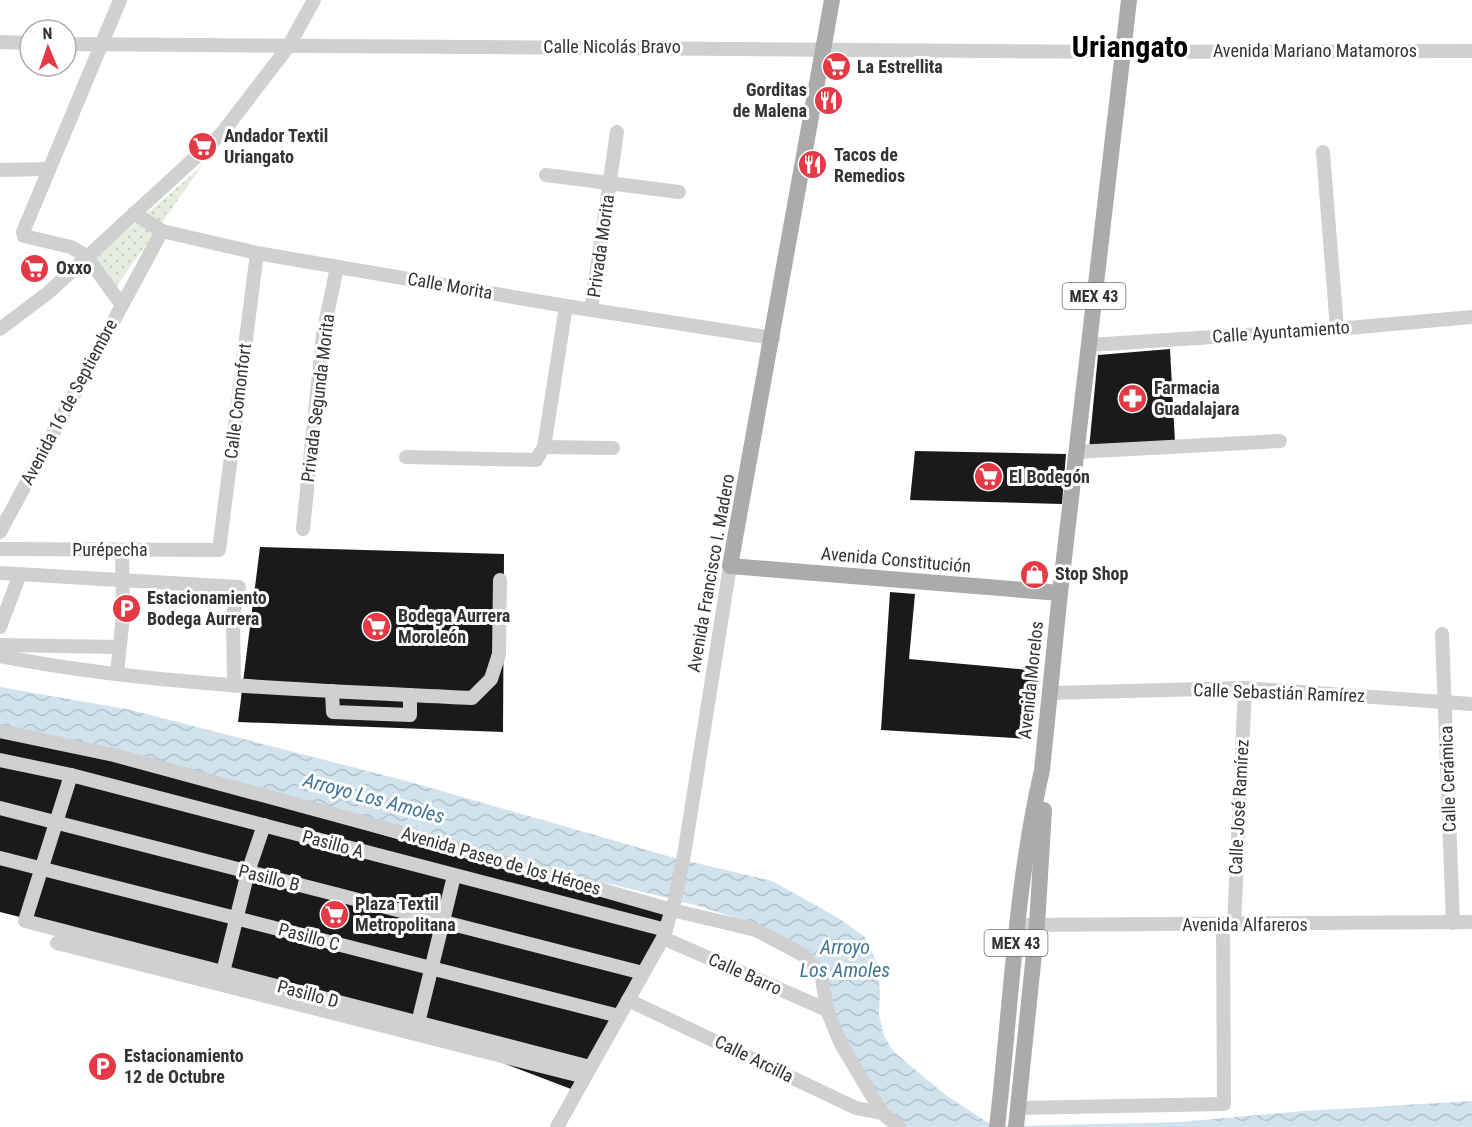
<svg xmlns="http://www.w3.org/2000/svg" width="1472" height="1127" font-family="'Roboto Condensed',sans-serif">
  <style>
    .park { fill: url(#park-dots) }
    .water { fill: url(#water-waves) }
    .building { fill: #1a1a1a }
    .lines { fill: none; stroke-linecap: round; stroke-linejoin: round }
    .minor { stroke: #d0d0d0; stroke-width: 14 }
    .major { stroke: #ababab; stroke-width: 16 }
    .labels { text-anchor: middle; stroke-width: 6; stroke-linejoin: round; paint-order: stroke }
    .shield { fill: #fff; stroke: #707070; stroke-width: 1.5 }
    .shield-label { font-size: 16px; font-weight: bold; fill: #333 }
    .street-label { font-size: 18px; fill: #333; stroke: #fff }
    .poi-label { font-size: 18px; font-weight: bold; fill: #333; stroke: #fff; text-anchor: start }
    .water-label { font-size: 20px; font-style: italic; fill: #3f7597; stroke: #fff }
    .town-label { font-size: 30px; font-weight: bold; fill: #000; stroke: #fff }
  </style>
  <defs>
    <pattern id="park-dots" width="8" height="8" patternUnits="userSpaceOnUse" patternTransform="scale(1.5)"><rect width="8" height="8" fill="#e6ecdf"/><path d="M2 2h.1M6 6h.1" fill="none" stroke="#c6cbc0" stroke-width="1.8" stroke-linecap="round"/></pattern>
    <pattern id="water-waves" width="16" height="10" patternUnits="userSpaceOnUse" patternTransform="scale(1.5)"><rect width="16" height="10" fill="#cfe2ee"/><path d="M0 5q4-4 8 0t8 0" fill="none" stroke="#b2c2cd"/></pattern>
  </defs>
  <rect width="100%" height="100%" fill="#fff"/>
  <path class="park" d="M202 166 116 287 93 260Z"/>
  <path class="water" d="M0 687 131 710 414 783 671 857 772 881 840 919 865 937 877 963 880 991 879 1015 884 1036 894 1052 947 1096 990 1124 1018 1126 1180 1122 1304 1111 1472 1101V1127H902L880 1105 830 1010 825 978 757 925 699 906 619 886 538 870 0 730Z"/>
  <g class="building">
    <path d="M1170 349 1175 442 1089 449 1098 355Z"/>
    <path d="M915 451 1066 454 1062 504 910 500Z"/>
    <path d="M260 547 504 554 503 732 238 722Z"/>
    <path d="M890 592 915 594 909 659 1040 671 1029 739 881 730Z"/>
    <path d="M0 735 103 756 667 915 656 941 571 1089 313 991 0 912Z"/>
  </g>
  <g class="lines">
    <g class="minor">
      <path d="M120 0 23 232 24 236 71 247 86 256 121 304"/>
      <path d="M0 42 30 43"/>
      <path d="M66 44 1123 52 1472 51"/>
      <path d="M1323 152 1337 329"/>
      <path d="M0 170 49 169"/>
      <path d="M546 175 679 192"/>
      <path d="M134 213 162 231 257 253 566 306 773 338"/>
      <path d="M591 310 617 132"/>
      <path d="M0 329 49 292 222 133 288 47 314 0"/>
      <path d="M1089 345 1337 329 1472 317"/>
      <path d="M544 447 613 448"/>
      <path d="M1076 452 1280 441"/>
      <path d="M406 457 536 460 544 447 566 306"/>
      <path d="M303 529 323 335 337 267"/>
      <path d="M0 532 162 231"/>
      <path d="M0 549 219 550 257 253"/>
      <path d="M0 573 239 587 233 615 234 686"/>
      <path d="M0 627 20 574"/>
      <path d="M1442 634 1453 923"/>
      <path d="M0 645 119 647"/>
      <path d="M0 656C155 686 314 690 472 698L491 679 499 654 500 580"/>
      <path d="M117 673 123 616 122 551"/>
      <path d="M332 691 333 712 410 715V695"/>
      <path d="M1049 693 1245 688 1472 704"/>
      <path d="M0 731 114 755 395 831 672 910 756 930 805 956 822 978 827 1010 841 1044 882 1113 899 1127"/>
      <path d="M0 760 71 775 666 930"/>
      <path d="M71 775 25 921 590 1067"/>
      <path d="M0 808 643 973"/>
      <path d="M0 858 619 1016"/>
      <path d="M1018 925 1472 922"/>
      <path d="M1234 925 1245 688"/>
      <path d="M663 938 827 1010"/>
      <path d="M57 943 585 1077"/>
      <path d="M223 972 248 872 264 825"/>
      <path d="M628 1000 856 1108 882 1113"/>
      <path d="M418 1023 454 876"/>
      <path d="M1018 1108 1224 1104 1223 926"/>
      <path d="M557 1127 663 938 674 903 684 855 730 566"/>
    </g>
    <g class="major">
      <path d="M832 0 730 566 1060 593"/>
      <path d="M997 1127C1011 1009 1015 887 1042 770L1060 593 1129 0"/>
      <path d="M1016 1127 1037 925 1044 810"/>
    </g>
  </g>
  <defs>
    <symbol id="supermarket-disc" viewBox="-11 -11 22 22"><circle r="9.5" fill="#e63946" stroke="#fff"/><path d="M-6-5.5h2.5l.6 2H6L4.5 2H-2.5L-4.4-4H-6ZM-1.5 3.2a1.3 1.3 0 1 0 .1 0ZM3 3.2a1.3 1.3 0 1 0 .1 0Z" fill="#fff"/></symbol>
    <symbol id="restaurant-disc" viewBox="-11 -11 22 22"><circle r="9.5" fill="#e63946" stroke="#fff"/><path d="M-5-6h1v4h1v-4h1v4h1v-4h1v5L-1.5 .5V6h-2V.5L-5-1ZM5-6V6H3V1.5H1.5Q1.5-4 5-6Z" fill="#fff"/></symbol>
    <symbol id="pharmacy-disc" viewBox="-11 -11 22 22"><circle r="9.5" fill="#e63946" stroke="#fff"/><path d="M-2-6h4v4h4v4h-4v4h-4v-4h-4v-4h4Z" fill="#fff"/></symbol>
    <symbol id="shop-disc" viewBox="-11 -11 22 22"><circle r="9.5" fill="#e63946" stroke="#fff"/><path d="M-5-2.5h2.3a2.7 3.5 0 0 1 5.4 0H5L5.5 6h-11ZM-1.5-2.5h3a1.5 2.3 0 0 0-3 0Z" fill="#fff"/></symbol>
    <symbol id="parking-disc" viewBox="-11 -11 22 22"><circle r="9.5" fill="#e63946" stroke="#fff"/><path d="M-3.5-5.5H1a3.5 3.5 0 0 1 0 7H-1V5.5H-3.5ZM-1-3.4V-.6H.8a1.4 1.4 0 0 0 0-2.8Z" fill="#fff"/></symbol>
  </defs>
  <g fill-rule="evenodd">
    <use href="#supermarket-disc" x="820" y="50" width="33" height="33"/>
    <use href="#restaurant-disc" x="812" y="84" width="33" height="33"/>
    <use href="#supermarket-disc" x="186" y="130" width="33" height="33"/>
    <use href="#restaurant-disc" x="796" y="148" width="33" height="33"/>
    <use href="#supermarket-disc" x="18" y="252" width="33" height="33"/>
    <use href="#pharmacy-disc" x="1116" y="382" width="33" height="33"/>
    <use href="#supermarket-disc" x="972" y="460" width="33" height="33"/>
    <use href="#shop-disc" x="1018" y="558" width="33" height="33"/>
    <use href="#parking-disc" x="110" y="592" width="33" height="33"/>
    <use href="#supermarket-disc" x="360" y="610" width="33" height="33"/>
    <use href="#supermarket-disc" x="318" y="898" width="33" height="33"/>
    <use href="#parking-disc" x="86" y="1050" width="33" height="33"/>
  </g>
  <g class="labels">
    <g class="shield">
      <rect x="1062.5" y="283" width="63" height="26" rx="4.5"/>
      <rect x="984.5" y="930" width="63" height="26" rx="4.5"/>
    </g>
    <g class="shield-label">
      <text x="1094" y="302">MEX 43</text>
      <text x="1016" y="949">MEX 43</text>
    </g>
    <g class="street-label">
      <text x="612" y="53">Calle Nicolás Bravo</text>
      <text x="1315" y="57">Avenida Mariano Matamoros</text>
      <text transform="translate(601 246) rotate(-82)" y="6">Privada Morita</text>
      <text transform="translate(450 286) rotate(10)" y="6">Calle Morita</text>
      <text transform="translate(1281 332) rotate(-4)" y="6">Calle Ayuntamiento</text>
      <text transform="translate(318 398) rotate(-83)" y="6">Privada Segunda Morita</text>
      <text transform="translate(238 401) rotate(-83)" y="6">Calle Comonfort</text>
      <text transform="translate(69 402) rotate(-62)" y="6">Avenida 16 de Septiembre</text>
      <text x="110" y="556">Purépecha</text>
      <text transform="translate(896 560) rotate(5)" y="6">Avenida Constitución</text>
      <text transform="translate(711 573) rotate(-80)" y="6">Avenida Francisco I. Madero</text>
      <text transform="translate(1031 680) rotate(-84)" y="6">Avenida Morelos</text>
      <text transform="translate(1279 693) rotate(2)" y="6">Calle Sebastián Ramírez</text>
      <text transform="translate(1448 779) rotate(-92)" y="6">Calle Cerámica</text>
      <text transform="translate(1239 807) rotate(-87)" y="6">Calle José Ramírez</text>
      <text transform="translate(333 844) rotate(15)" y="6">Pasillo A</text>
      <text transform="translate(501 861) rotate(16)" y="6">Avenida Paseo de los Héroes</text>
      <text transform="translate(269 878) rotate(14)" y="6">Pasillo B</text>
      <text x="1245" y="931">Avenida Alfareros</text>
      <text transform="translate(309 937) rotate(15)" y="6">Pasillo C</text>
      <text transform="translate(745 974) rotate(24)" y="6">Calle Barro</text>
      <text transform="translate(308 994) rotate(15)" y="6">Pasillo D</text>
      <text transform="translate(754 1059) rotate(26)" y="6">Calle Arcilla</text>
    </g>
    <g class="poi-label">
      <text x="857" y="73">La Estrellita</text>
      <text x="807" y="96" text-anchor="end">Gorditas<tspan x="807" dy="21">de Malena</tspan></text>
      <text x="224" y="142">Andador Textil<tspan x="224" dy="21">Uriangato</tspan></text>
      <text x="834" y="161">Tacos de<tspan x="834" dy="21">Remedios</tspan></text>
      <text x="56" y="274">Oxxo</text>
      <text x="1154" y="394">Farmacia<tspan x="1154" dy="21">Guadalajara</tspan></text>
      <text x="1009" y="483">El Bodegón</text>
      <text x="1055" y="580">Stop Shop</text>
      <text x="147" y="604">Estacionamiento<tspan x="147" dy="21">Bodega Aurrera</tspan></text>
      <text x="398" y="622">Bodega Aurrera<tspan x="398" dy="21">Moroleón</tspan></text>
      <text x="355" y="910">Plaza Textil<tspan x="355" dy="21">Metropolitana</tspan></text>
      <text x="124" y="1062">Estacionamiento<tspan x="124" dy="21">12 de Octubre</tspan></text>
    </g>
    <g class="water-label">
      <text transform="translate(374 798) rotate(15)" y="7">Arroyo Los Amoles</text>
      <text x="845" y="954">Arroyo<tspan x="845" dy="23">Los Amoles</tspan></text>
    </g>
    <g class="town-label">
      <text x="1130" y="57">Uriangato</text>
    </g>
  </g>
  <g transform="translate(48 48) rotate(358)"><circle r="28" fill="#ffffff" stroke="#adadad" stroke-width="1.5"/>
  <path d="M0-4.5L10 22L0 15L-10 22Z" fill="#e63946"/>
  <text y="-9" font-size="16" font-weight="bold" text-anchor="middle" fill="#333333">N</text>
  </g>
</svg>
